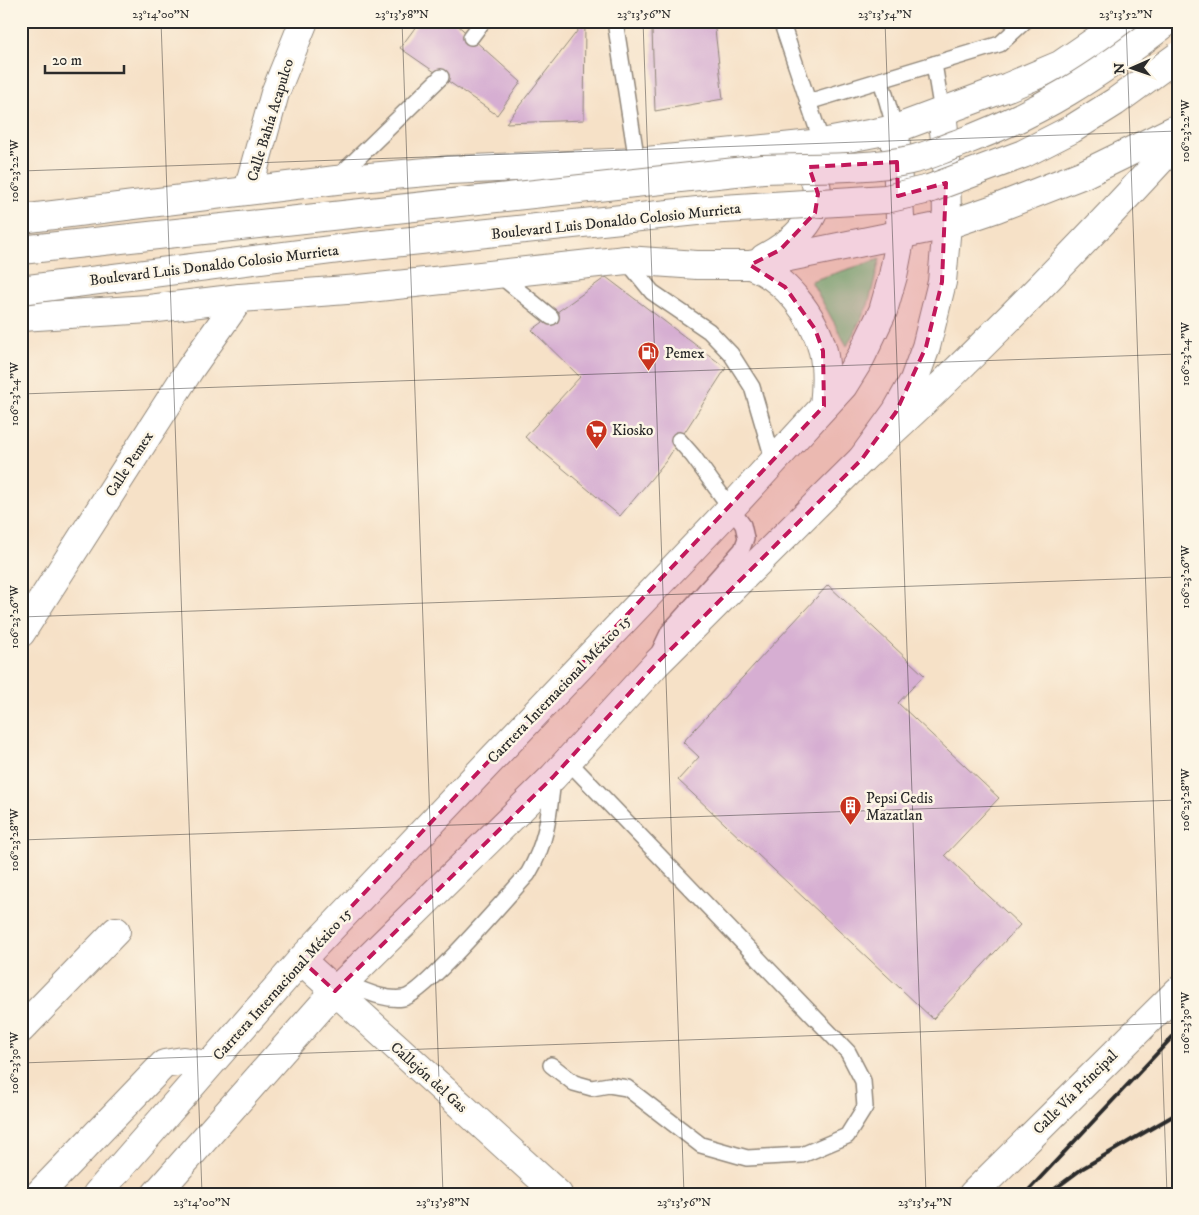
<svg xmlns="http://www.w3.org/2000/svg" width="1199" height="1215" font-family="'IM FELL DW Pica',serif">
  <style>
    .green { fill: #87d390; stroke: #597f5e }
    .building { fill: #d6aed2 }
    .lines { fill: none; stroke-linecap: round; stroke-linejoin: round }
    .lane-casing { stroke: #908679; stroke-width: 18 }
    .street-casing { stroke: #908679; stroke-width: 30 }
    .secondary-casing { stroke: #908679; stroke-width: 30 }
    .primary-casing { stroke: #908679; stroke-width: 30 }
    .highway-casing { stroke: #908679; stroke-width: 30 }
    .lane { stroke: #fff; stroke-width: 15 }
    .street { stroke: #fff; stroke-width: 28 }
    .secondary { stroke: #fff; stroke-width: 28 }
    .primary { stroke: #fff; stroke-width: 28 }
    .highway { stroke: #fff; stroke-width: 28 }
    .rail { stroke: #2b2b2b; stroke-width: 4 }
    .highway-bridge-casing { stroke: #908679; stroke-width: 30; stroke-linecap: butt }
    .highway-bridge { stroke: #fff; stroke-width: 28 }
    .marked { fill: #c2185b; fill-opacity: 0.2; stroke: #c2185b; stroke-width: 4; stroke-dasharray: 10 6; stroke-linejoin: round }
    .ticks { fill: none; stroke: #2b2b2b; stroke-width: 1; stroke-opacity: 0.45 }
    .labels { text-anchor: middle; stroke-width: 5; stroke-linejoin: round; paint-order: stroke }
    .street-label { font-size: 15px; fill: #2b2b2b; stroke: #fcf5e5 }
    .poi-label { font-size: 15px; fill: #2b2b2b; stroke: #fcf5e5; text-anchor: start }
    .neatline { fill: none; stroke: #2b2b2b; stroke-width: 2 }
    .ticks-label { font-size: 12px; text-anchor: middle; fill: #2b2b2b }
  </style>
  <rect width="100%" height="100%" fill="#fcf5e5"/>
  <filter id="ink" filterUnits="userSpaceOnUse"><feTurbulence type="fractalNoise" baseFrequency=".02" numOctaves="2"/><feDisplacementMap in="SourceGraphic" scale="10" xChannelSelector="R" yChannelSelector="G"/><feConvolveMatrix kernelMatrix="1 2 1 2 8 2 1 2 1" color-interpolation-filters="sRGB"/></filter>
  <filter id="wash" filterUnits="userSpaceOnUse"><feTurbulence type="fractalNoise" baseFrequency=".0096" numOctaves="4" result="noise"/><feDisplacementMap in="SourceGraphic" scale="20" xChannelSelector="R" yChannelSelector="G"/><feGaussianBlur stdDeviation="1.12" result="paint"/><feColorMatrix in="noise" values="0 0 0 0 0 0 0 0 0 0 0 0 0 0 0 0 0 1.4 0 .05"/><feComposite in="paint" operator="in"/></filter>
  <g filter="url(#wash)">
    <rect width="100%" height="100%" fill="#f6e1c7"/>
    <path class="green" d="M880 259 868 305 847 346 811 281Z"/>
    <g id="blocks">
      <g class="building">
        <path d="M420 21H453L521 82 497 115 400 48Z"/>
        <path d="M585 21 584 120 506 123Z"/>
        <path d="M691 21H714L723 99 655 111 652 30Z"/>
        <path d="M606 277 726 368 666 461 620 516 525 437 580 377 532 330Z"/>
        <path d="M828 585 924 675 898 703 999 798 945 855 1020 925 933 1019 678 780 699 757 683 742Z"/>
      </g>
    </g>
  </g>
  <g filter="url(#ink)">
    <use href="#blocks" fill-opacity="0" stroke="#908679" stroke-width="1"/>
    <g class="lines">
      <defs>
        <g id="lane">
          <path d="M615 21 637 162"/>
          <path d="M781 21 822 143"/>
          <path d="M471 37 483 21"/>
          <path d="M934 64 942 112"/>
          <path d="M881 80 895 129"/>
          <path d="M808 102 1000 44 1025 21"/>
          <path d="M336 179 441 77"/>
          <path d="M626 260 652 292 709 331 731 354 752 387 774 462"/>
          <path d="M498 274 551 317"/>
          <path d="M660 650 669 631 742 549 746 538 743 525 693 456 679 440"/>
          <path d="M344 983C362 989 383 1001 403 998 423 996 509 894 528 874 547 842 549 815 553 779"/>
          <path d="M551 1065 574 1083 592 1088 609 1085 627 1088 701 1145 747 1158 802 1155 847 1136 865 1107 863 1081 848 1052 568 761"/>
        </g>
        <g id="street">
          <path d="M21 633 190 369 240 298"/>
          <path d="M301 960 558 1194"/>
          <path d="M21 1029 116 931"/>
          <path d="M39 1194 164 1064 183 1061 208 1065"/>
          <path d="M973 1194 1178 991"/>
        </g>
        <path id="secondary" d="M248 190 275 93 304 21"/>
        <g id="primary">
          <path d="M97 1194 301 960 730 509 843 386 861 357 883 311 893 276 901 235 895 129"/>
          <path d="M156 1194 335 991 553 777 657 663 862 459 896 412 914 380 926 347 942 282 947 225 946 149 942 112"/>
        </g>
        <g id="highway">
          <path d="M21 219 336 180 449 170 637 162 822 143 895 129 1008 87 1060 65 1124 21"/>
          <path d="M764 258C792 243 823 218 816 184 813 170 806 161 794 154"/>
          <path d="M750 265C785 278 814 315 823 351 827 369 826 388 824 406"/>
          <path d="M21 317 149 309 240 298 360 289 626 260 697 265H750L947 225 997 208 1084 174 1178 128"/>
          <path d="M862 459C973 359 1077 251 1178 141"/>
        </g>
      </defs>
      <use href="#lane" class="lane-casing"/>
      <use href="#street" class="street-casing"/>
      <use href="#secondary" class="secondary-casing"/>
      <use href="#primary" class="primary-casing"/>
      <use href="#highway" class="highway-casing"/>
      <use href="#lane" class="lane"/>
      <use href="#street" class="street"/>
      <use href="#secondary" class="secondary"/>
      <use href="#primary" class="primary"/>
      <use href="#highway" class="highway"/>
      <g class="rail">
        <path d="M1025 1194 1178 1031"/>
        <path d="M1048 1194 1083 1168 1178 1113"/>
      </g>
      <defs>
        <g id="highway-bridge">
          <path d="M21 250 763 169C810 167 865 170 910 160 926 157 942 149 957 144 1041 113 1098 76 1168 21"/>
          <path d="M21 290 354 247 707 210 886 199 929 189 1023 154 1072 129 1115 102 1178 56"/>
        </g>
      </defs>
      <use href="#highway-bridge" class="highway-bridge-casing"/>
      <use href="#highway-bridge" class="highway-bridge"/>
    </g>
  </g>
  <path class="marked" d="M897 162 898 196 946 183 942 282 926 347 896 412 862 459 657 663 553 777 335 991 301 960 824 406 823 351 815 329 785 287 750 265 780 250 815 213 818 194 809 167Z"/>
  <path class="ticks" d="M161 21 202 1194M402 21 443 1194M643 21 684 1194M885 21 926 1194M1126 21 1167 1194M21 171 1178 131M21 394 1178 354M21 617 1178 577M21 840 1178 800M21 1063 1178 1023"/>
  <defs>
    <symbol id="fuel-pin" viewBox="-11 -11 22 30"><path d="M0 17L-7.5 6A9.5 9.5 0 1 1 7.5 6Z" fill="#c8321e" stroke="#fcf5e5"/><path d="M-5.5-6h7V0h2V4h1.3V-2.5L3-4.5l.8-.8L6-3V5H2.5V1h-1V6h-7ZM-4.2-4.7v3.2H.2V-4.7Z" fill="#fff"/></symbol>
    <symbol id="supermarket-pin" viewBox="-11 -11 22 30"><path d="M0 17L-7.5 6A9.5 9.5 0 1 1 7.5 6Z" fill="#c8321e" stroke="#fcf5e5"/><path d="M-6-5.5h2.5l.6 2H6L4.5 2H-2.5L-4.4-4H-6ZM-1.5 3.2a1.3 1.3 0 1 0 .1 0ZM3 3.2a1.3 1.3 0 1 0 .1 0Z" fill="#fff"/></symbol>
    <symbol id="building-pin" viewBox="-11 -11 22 30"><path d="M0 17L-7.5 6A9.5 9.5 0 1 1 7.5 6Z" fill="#c8321e" stroke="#fcf5e5"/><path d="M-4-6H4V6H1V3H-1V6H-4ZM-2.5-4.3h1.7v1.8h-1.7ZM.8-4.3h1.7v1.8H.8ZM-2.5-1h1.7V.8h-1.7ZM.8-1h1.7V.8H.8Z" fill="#fff"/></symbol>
  </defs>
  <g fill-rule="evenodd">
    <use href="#fuel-pin" x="636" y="340" width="25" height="34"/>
    <use href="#supermarket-pin" x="584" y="418" width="25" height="34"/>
    <use href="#building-pin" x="838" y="794" width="25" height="34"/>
  </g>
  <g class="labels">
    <g class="street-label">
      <text transform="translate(270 120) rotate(-73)" y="5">Calle Bahía Acapulco</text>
      <text transform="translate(616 221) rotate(-6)" y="5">Boulevard Luis Donaldo Colosio Murrieta</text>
      <text transform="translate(214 265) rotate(-7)" y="5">Boulevard Luis Donaldo Colosio Murrieta</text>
      <text transform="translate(129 464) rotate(-57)" y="5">Calle Pemex</text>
      <text transform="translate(559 689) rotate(-46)" y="5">Carrtera Internacional México 15</text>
      <text transform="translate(282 984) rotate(-48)" y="5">Carrtera Internacional México 15</text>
      <text transform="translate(429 1077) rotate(42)" y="5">Callejón del Gas</text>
      <text transform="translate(1075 1092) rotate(-45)" y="5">Calle Vía Principal</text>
    </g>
    <g class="poi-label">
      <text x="665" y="358">Pemex</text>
      <text x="612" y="435">Kiosko</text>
      <text x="866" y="803">Pepsi Cedis<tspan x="866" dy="17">Mazatlan</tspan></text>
    </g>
  </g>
  <rect width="1199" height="1215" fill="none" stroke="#fcf5e5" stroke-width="55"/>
  <g transform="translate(1132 68) rotate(268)" stroke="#fcf5e5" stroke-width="4" paint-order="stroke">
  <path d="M0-4L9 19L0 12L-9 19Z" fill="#2b2b2b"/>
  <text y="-8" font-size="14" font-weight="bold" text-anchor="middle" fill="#2b2b2b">N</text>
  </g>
  <path d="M45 65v8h79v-8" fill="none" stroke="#2b2b2b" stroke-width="2.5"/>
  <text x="52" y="65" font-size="15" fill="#2b2b2b" stroke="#fcf5e5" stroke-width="4" paint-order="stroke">20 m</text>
  <rect x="28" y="28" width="1144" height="1160" class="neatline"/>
  <g class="ticks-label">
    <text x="161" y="18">23°14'00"N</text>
    <text x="402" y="18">23°13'58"N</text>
    <text x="644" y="18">23°13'56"N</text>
    <text x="885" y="18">23°13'54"N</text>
    <text x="1126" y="18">23°13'52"N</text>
    <text transform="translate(1185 131) rotate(-90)" y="4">106°23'22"W</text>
    <text transform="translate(14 171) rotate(-90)" y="4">106°23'22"W</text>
    <text transform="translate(1185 354) rotate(-90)" y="4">106°23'24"W</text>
    <text transform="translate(14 394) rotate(-90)" y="4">106°23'24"W</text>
    <text transform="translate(1185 577) rotate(-90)" y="4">106°23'26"W</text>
    <text transform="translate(14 617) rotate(-90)" y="4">106°23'26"W</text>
    <text transform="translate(1185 800) rotate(-90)" y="4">106°23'28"W</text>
    <text transform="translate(14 840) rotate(-90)" y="4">106°23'28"W</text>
    <text transform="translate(1185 1023) rotate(-90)" y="4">106°23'30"W</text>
    <text transform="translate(14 1063) rotate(-90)" y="4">106°23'30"W</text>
    <text x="202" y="1206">23°14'00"N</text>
    <text x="443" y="1206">23°13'58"N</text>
    <text x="684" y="1206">23°13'56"N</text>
    <text x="925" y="1206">23°13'54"N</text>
  </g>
</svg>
